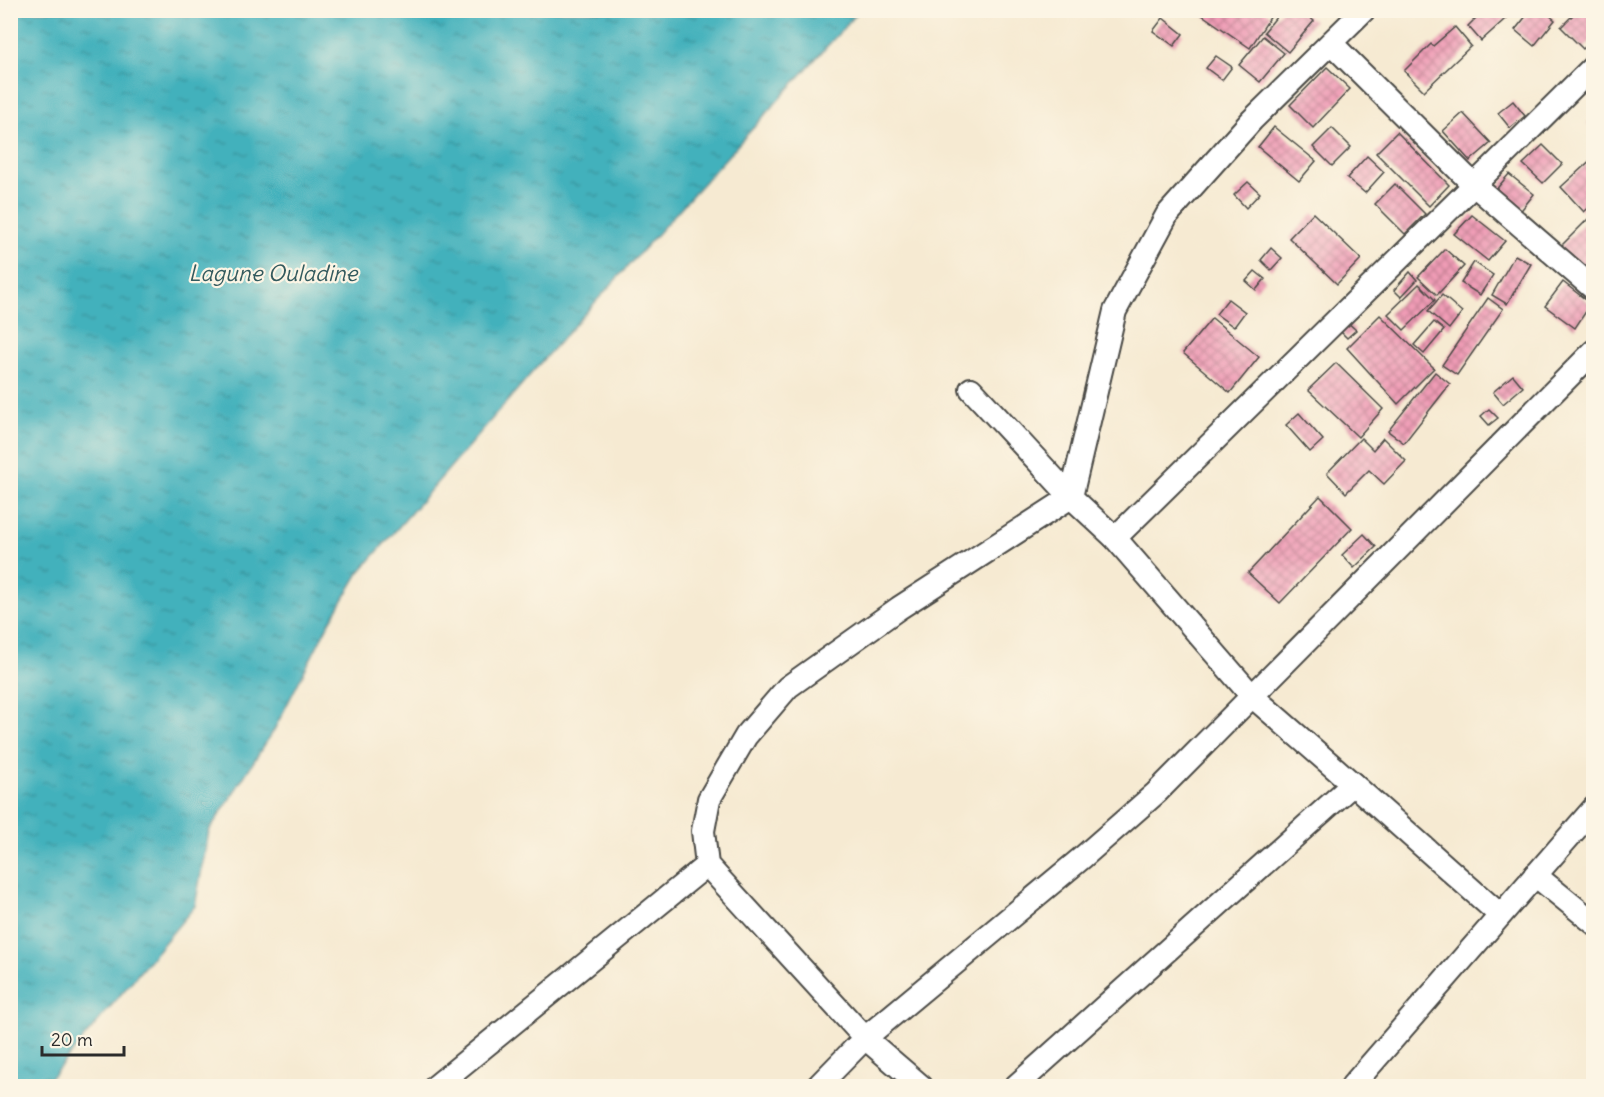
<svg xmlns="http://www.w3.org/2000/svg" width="1604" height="1097" font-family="Delius,sans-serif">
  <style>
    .water { fill: url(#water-ripples); stroke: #366e74; stroke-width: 1.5 }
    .building { fill: url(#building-cross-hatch) }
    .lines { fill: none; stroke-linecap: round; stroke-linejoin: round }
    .minor-casing { stroke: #494844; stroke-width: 26 }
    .minor { stroke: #fff; stroke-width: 22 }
    .labels { text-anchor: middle; stroke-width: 4.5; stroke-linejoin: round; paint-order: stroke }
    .water-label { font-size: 22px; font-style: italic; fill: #335a5e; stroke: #fcf5e5 }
  </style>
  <defs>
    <pattern id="water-ripples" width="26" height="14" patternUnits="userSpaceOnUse" patternTransform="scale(1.5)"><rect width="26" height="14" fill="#42b1bc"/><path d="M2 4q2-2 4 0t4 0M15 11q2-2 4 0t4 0" fill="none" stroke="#379099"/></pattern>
    <pattern id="building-cross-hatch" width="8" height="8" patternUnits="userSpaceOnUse" patternTransform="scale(1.5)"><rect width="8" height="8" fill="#ef9bb5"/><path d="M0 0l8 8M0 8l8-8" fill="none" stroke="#c27f93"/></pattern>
  </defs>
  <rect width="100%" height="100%" fill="#fcf5e5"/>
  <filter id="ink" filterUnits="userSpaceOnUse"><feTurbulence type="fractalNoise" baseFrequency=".0167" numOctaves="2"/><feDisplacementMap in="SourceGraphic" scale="12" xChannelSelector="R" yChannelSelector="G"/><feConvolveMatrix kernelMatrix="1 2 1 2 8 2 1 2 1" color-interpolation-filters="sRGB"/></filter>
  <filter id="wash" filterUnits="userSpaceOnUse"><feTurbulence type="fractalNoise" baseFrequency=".008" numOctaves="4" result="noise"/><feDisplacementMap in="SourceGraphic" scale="24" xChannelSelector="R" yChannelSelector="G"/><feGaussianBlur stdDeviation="1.35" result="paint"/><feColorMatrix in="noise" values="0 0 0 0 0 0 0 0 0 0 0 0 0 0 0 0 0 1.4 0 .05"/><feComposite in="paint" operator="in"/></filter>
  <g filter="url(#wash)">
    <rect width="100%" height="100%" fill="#f6ead2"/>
    <path class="water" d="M10 11H859L542 361 359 573 328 625 274 730 209 831 195 906 54 1074 41 1086H10Z"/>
    <g id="blocks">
      <g class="building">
        <path d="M1195 10H1264L1271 16 1250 48Z"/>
        <path d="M1282 10H1301L1314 21 1288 52 1264 32Z"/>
        <path d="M1484 10H1515L1481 41 1468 26Z"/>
        <path d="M1531 10H1543L1555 20 1534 46 1515 30Z"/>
        <path d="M1578 10H1594V38L1583 49 1561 27Z"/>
        <path d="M1163 18 1183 34 1174 46 1153 31Z"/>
        <path d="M1455 27 1471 46 1424 91 1404 71 1431 44 1433 46Z"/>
        <path d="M1263 36 1284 53 1260 82 1239 65Z"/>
        <path d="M1216 56 1232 67 1222 80 1206 68Z"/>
        <path d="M1327 67 1350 89 1313 128 1290 105Z"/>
        <path d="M1513 101 1525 116 1510 128 1498 113Z"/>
        <path d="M1463 113 1491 143 1470 161 1443 131Z"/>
        <path d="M1594 118V130L1587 124Z"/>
        <path d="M1274 127 1316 161 1299 181 1258 147Z"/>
        <path d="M1332 128 1351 147 1332 166 1313 147Z"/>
        <path d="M1397 132 1449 185 1429 206 1376 153Z"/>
        <path d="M1543 145 1562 164 1543 183 1523 164Z"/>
        <path d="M1367 156 1384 172 1365 193 1347 178Z"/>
        <path d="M1594 157V203L1584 212 1561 187Z"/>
        <path d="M1509 174 1534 194 1519 213 1494 192Z"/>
        <path d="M1248 182 1260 193 1246 208 1234 195Z"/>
        <path d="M1395 184 1425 214 1405 234 1375 204Z"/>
        <path d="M1313 213 1361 259 1337 284 1289 238Z"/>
        <path d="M1594 213V283L1559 248Z"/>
        <path d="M1472 215 1505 241 1488 261 1454 234Z"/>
        <path d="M1271 248 1282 258 1271 270 1261 260Z"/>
        <path d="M1445 249 1464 266 1437 295 1418 277Z"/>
        <path d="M1515 255 1531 264 1507 304 1492 295Z"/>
        <path d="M1474 262 1493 275 1480 295 1461 283Z"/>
        <path d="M1255 271 1265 279 1256 290 1246 281Z"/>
        <path d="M1410 272 1417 280 1401 297 1394 290Z"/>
        <path d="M1563 282 1591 304 1575 328 1545 306Z"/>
        <path d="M1419 284 1435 300 1404 330 1388 314Z"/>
        <path d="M1442 295 1462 312 1449 329 1428 311Z"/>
        <path d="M1488 298 1503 309 1457 375 1442 365Z"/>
        <path d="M1228 299 1245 312 1234 327 1216 314Z"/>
        <path d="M1380 315 1434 368 1398 404 1347 348Z"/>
        <path d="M1212 318 1259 357 1230 393 1183 353Z"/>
        <path d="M1346 321 1356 330 1347 338 1338 329Z"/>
        <path d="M1434 322 1444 330 1424 354 1414 345Z"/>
        <path d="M1336 363 1383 409 1358 437 1308 390Z"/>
        <path d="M1435 372 1450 384 1404 443 1388 431Z"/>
        <path d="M1513 375 1523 387 1503 404 1493 392Z"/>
        <path d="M1489 409 1498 418 1489 425 1481 416Z"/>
        <path d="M1299 413 1323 440 1310 452 1286 425Z"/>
        <path d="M1361 438 1373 450 1383 438 1406 461 1384 484 1369 470 1346 493 1327 473Z"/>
        <path d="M1320 496 1352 528 1280 603 1248 573Z"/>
        <path d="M1364 534 1376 547 1354 568 1342 555Z"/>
      </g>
    </g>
  </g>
  <g filter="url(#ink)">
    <use href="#blocks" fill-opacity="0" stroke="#494844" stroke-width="1.5"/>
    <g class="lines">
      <defs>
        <g id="minor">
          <path d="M1331 43 1474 185 1594 289"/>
          <path d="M971 389 1071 497 1115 538 1252 696 1353 784 1500 915"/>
          <path d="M1115 538 1474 185 1594 66"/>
          <path d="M1535 875 1594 923"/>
          <path d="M436 1086 707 865"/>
          <path d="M818 1086 865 1038 707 865 703 831 709 799 746 736 788 687 899 608 1071 497 1115 311 1167 215 1252 120 1364 10"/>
          <path d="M921 1086 865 1038 1083 857 1156 793 1594 351"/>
          <path d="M1016 1086 1353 784"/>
          <path d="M1352 1086 1594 808"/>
        </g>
      </defs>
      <use href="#minor" class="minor-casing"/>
      <use href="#minor" class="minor"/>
    </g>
  </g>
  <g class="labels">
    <g class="water-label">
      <text x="273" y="281">Lagune Ouladine</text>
    </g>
  </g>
  <rect width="1604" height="1097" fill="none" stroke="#fcf5e5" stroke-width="36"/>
  <path d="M42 1046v9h82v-9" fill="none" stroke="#2b2b2b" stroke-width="3"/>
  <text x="51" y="1046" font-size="18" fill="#2b2b2b" stroke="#fcf5e5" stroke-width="4.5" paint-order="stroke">20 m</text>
</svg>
